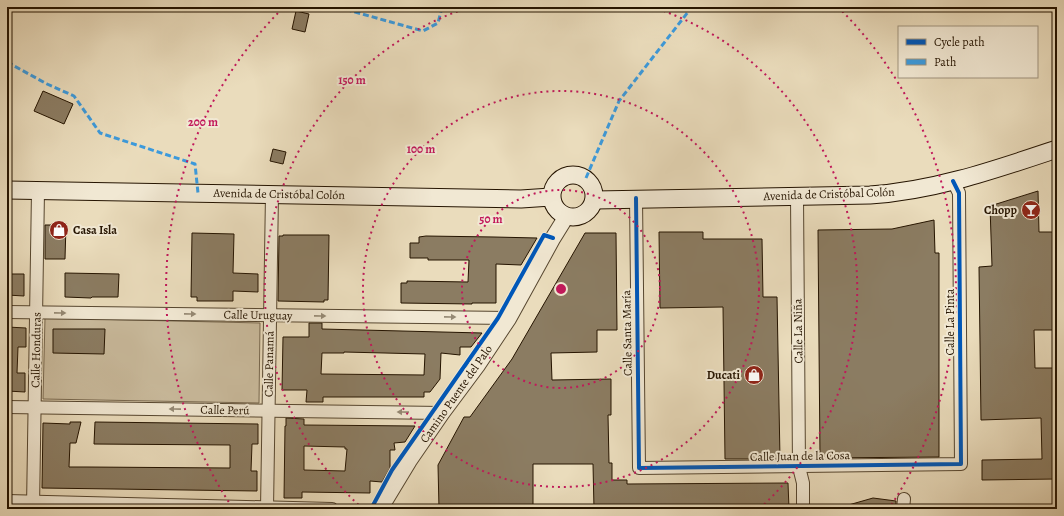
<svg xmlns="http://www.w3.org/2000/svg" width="1064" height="516" font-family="Alegreya,serif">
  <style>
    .green { fill: #c9ba9c; stroke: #77674e }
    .building { fill: #8b7c62; stroke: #251400; fill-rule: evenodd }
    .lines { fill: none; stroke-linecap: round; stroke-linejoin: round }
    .minor-casing { stroke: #56462f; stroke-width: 14 }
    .tertiary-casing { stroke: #56462f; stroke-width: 17 }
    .secondary-casing { stroke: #251400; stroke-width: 19 }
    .minor { stroke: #f1e8d3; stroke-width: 12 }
    .tertiary { stroke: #f1e8d3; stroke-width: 15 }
    .secondary { stroke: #f1e8d3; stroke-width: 17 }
    .quiet { stroke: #3c9adc; stroke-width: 3; stroke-dasharray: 6 3; stroke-linecap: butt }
    .cycleway-casing { stroke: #f1e8d3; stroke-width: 6 }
    .cycleway { stroke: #0057b8; stroke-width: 4 }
    .oneway { fill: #958974 }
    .ring { fill: none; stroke: #c2185b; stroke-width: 2; stroke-dasharray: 2 4 }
    .labels { text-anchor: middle; stroke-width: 4; stroke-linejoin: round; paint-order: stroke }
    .street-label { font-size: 12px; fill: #251400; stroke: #f1e8d3 }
    .poi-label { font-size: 12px; font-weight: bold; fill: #251400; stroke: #f1e8d3; text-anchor: end }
    .centre { fill: #c2185b; stroke: #f1e8d3; stroke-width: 2 }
    .ring-label { font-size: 12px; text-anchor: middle; font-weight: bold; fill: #c2185b; stroke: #f1e8d3; stroke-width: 4; stroke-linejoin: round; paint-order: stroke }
  </style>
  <rect width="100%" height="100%" fill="#eadcbc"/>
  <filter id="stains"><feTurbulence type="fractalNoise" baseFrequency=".005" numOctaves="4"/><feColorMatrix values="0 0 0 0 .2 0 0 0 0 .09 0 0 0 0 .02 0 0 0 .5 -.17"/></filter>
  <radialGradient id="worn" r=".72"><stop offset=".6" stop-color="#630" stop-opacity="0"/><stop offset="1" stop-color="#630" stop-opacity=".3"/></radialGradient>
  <path class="green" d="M45 318 260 323 259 403 43 399Z"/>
  <g class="building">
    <path d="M296 11 309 14 305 32 292 29Z"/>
    <path d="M43 91 73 104 64 124 34 111Z"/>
    <path d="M273 149 286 152 283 164 270 161Z"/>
    <path d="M1038 191 1039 232H1057V330H1034L1035 368H1057V479L982 480V460L1042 459 1041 418 981 420 979 267 992 266 990 206Z"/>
    <path d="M934 220 935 253H939V457L820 458 818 230 892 229Z"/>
    <path d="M45 225H66L65 259H45Z"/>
    <path d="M659 232H703V239H762L763 297H777L780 459H725L723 307 660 308Z"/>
    <path d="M192 233 234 234 233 273 258 274V292L233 291V301H197V297H191Z"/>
    <path d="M585 233H616L617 330H597V352L551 353 552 380 611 379V415H608L609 463H612V480H627V484L788 483 789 509H594L593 464H533V509H439L438 465 464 417H470L512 359Z"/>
    <path d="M283 235H329L328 300H324V302L278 301 279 236H283Z"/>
    <path d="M426 236 494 237 537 238 521 265 496 264V303H472V304L401 303V283H407V281L468 282 469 260H428V258H410V243H419V237Z"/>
    <path d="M65 273 119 274 118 297H92L91 298 65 297Z"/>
    <path d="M7 274H24V296L7 295Z"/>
    <path d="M309 323H322V329L482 333 471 347H460V355L441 353 440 379 430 392H424V397H323V402H306L307 390H282L283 337H309ZM344 352 425 354 424 375 321 374 322 353H344Z"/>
    <path d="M7 327 26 328V347H18L17 373H25V392L7 391Z"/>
    <path d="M53 329H105L104 354 53 353Z"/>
    <path d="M286 418 304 419V425L415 426 405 442 394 443 395 450H390V468L382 482 370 481V493L302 492V498H284L285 426H286ZM304 446 345 447V449H347L345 471 304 470Z"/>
    <path d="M70 422H81L76 443H70L69 467H87L230 468V445L94 444 95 422 258 424V444H252L251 471H257V491L42 488 43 423 70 424Z"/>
    <path d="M873 498 896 501V509H846L845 506Z"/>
  </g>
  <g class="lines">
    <defs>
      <g id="minor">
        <path d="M797 196 799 467 803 483V509"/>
        <path d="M636 198 639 468 961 464 959 193 953 181"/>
        <path d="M7 312 509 318"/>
        <path d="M7 407 442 413"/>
        <path d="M7 501 332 509"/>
        <path d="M33 508 38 191"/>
        <path d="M267 509 272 194"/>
        <path d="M903 509 904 499"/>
      </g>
      <path id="tertiary" d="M380 509 409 461 442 413 477 366 509 318 553 238 566 217"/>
      <g id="secondary">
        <circle cx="573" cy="196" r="21"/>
        <path d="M7 190 521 199 551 197"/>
        <path d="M595 200 870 195C934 191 997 169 1057 149"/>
      </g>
    </defs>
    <use href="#minor" class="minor-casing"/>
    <use href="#tertiary" class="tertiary-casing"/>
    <use href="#secondary" class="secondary-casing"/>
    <use href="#minor" class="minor"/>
    <use href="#tertiary" class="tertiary"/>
    <use href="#secondary" class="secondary"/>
    <g class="quiet">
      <path d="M337 7 423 31 438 23 442 7"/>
      <path d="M7 62 47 84 74 96 100 133 195 164 198 193"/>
      <path d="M586 178 619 101 688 12 690 7"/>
    </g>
    <defs>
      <g id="cycleway">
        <path d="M636 198 639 468 961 464 959 193 953 181"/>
        <path d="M371 509 392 470 498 318 544 235 553 238"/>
      </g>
    </defs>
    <use href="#cycleway" class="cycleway-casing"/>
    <use href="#cycleway" class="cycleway"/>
  </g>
  <defs><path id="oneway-solid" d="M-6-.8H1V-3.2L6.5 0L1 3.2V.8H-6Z"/></defs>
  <g class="oneway">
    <use href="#oneway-solid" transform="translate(60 313) rotate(1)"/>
    <use href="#oneway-solid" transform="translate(190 314) rotate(1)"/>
    <use href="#oneway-solid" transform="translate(320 316) rotate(1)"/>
    <use href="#oneway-solid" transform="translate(450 317) rotate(1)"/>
    <use href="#oneway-solid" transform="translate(175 409) rotate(-179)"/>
    <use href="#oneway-solid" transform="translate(403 412) rotate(-179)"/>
  </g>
  <g class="ring">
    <circle cx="561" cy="289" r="99"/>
    <circle cx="561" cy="289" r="198"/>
    <path d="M363 509A296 296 0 0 1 470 7M652 7A296 296 0 0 1 759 509"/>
    <path d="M232 507A395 395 0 0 1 284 7M838 7A395 395 0 0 1 890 507"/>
  </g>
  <defs>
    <symbol id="bar-disc" viewBox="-11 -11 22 22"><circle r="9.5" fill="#8f2418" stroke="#f1e8d3"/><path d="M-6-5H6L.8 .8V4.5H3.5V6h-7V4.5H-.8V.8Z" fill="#fff"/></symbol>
    <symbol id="shop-disc" viewBox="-11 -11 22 22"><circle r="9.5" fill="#8f2418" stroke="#f1e8d3"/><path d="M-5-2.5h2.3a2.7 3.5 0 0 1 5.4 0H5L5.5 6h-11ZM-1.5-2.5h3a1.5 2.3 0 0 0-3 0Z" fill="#fff"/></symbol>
  </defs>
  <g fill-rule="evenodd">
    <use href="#bar-disc" x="1020" y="199" width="22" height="22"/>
    <use href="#shop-disc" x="48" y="219" width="22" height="22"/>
    <use href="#shop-disc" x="743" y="364" width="22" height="22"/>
  </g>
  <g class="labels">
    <g class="street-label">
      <text transform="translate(279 194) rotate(1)" y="4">Avenida de Cristóbal Colón</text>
      <text transform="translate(829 194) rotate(-2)" y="4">Avenida de Cristóbal Colón</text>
      <text transform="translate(258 315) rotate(1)" y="4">Calle Uruguay</text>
      <text transform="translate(950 322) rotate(-90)" y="4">Calle La Pinta</text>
      <text transform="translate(798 331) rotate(-91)" y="4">Calle La Niña</text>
      <text transform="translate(627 333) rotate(-91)" y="4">Calle Santa María</text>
      <text transform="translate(36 350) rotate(-89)" y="4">Calle Honduras</text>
      <text transform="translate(269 364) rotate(-89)" y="4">Calle Panamá</text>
      <text transform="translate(456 394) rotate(-55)" y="4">Camino Puente del Palo</text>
      <text transform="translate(225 410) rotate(1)" y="4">Calle Perú</text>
      <text transform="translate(800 456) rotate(-1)" y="4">Calle Juan de la Cosa</text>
    </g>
    <g class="poi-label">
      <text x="1017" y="214">Chopp</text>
      <text x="73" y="234" text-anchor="start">Casa Isla</text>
      <text x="740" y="379">Ducati</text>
    </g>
  </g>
  <circle cx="561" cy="289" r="6" class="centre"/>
  <g class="ring-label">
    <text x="352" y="84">150 m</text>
    <text x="203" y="126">200 m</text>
    <text x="421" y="153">100 m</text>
    <text x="491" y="223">50 m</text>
  </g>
  <rect width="1064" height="516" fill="none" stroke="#eadcbc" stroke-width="24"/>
  <rect x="8" y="8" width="1048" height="500" fill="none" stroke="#251400" stroke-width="2"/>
  <rect x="12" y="12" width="1040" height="492" fill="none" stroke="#251400"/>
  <rect x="898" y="26" width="140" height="52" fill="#f1e8d3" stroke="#9f937f"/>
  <rect x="906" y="39" width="20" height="6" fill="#0057b8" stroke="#9f937f"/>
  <text x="934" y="46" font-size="12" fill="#251400">Cycle path</text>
  <rect x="906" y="59" width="20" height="6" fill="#3c9adc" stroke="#9f937f"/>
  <text x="934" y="66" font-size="12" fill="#251400">Path</text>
  <rect width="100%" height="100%" filter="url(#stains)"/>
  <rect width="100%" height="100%" fill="url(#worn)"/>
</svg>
